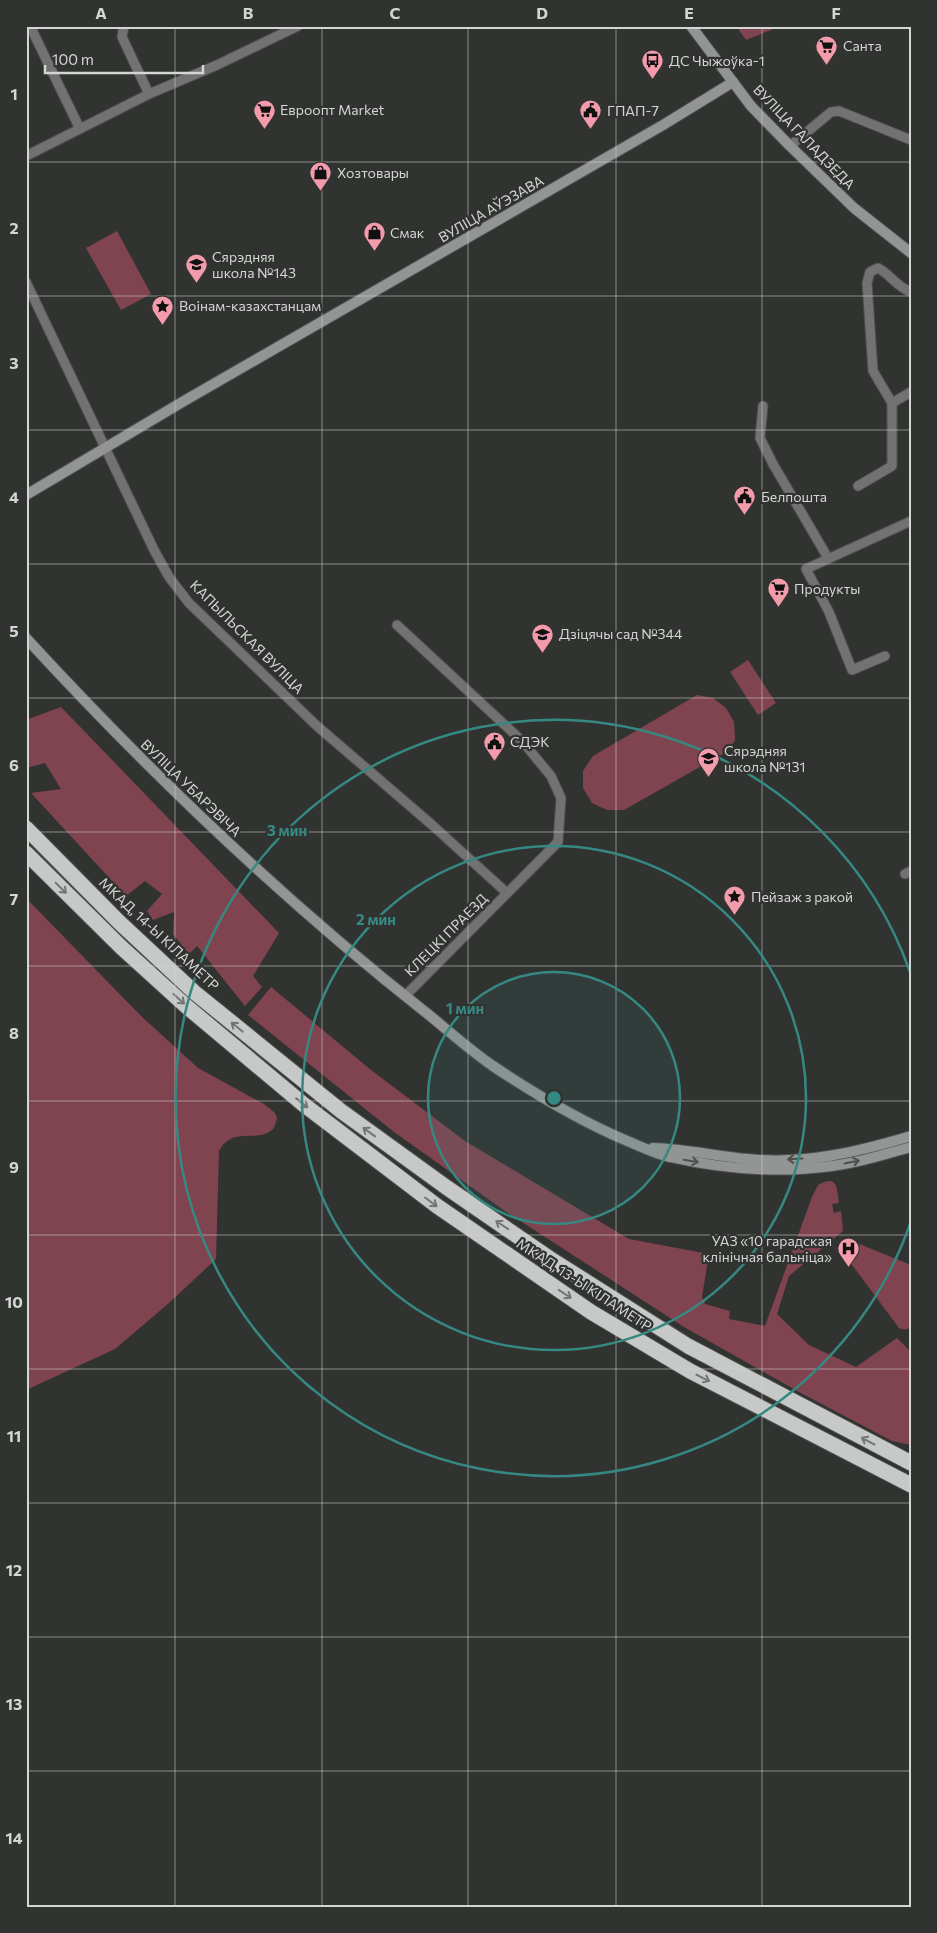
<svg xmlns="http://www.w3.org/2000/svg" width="937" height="1933" font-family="Commissioner,sans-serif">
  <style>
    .green { fill: #804451 }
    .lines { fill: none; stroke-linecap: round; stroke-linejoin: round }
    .street-casing { stroke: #4e504e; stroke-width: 11 }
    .secondary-casing { stroke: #4e504e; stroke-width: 12 }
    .highway-casing { stroke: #4e504e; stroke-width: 17 }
    .street { stroke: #717271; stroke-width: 9 }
    .secondary { stroke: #939594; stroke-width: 10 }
    .highway { stroke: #c6c9c7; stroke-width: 15 }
    .oneway { stroke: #747674 }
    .oneway2 { stroke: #4e504f }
    .grid { fill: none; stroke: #d4d6d4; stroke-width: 1; stroke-opacity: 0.55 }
    .ring { fill: none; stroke: #368982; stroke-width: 2.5 }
    .labels { text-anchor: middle; stroke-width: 4.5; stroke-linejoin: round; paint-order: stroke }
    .poi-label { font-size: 14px; fill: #d4d6d4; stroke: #313331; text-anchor: start }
    .street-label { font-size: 14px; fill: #d4d6d4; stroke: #313331 }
    .centre { fill: #368982; stroke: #313331; stroke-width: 2.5 }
    .ring-label { font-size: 15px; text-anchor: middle; font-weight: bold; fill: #368982; stroke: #313331; stroke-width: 4.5; stroke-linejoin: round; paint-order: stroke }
    .neatline { fill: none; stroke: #d4d6d4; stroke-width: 2 }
    .grid-label { font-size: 16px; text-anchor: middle; font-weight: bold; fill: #d4d6d4 }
  </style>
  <rect width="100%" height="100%" fill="#313331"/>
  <g class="green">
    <path d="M736 26H781L746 40Z"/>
    <path d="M117 231 151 294 121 310 86 248Z"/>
    <path d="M748 660 776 703 758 715 730 672Z"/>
    <path d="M697 695 713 698 726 708 734 722 735 740 728 751 624 810H607L592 803 583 788V771L593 756Z"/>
    <path d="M61 707 279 933 253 976 262 987 245 1006 197 946 189 954 173 934 174 912 153 920 147 911 162 894 145 881 126 896 31 793 61 789 45 763 26 768V720Z"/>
    <path d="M26 898 140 1015 198 1068 264 1104 275 1113 277 1118C276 1121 275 1127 273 1129 257 1144 233 1125 219 1151L216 1259 169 1303 115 1349 26 1390Z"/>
    <path d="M271 987 371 1070 465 1141 629 1239 709 1254 702 1297 705 1304 730 1311 729 1319 765 1326 812 1197 818 1185C837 1174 837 1187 839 1203L832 1204 834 1213 841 1211 843 1231 789 1276 777 1314 809 1345 856 1367 897 1338 911 1352V1445L892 1441 801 1393 684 1327 505 1211 394 1132 248 1015Z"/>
    <path d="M847 1239 911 1265V1327C907 1330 903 1330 899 1328L841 1250 840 1243Z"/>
  </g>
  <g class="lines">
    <defs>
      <g id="street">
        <path d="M30 26 80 129"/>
        <path d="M124 26 122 37 149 94"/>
        <path d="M790 146 831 112 839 111 911 140"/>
        <path d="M26 156 149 94 217 65 298 26"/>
        <path d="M26 282 154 550 169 577 189 603 317 726 431 824 507 893"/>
        <path d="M892 403 911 392"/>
        <path d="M763 406 760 438 773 464 828 558"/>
        <path d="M858 486 892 466V403L873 371 867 283 870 272 878 268C890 274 896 286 909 291L911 290"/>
        <path d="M397 625 522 741 551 776 561 798 558 842 405 996"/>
        <path d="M885 656 852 670 829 612 806 569 911 521"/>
        <path d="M905 874 911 871"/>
      </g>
      <g id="secondary">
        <path d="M691 26 751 106 790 146 854 208 911 253"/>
        <path d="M26 495 184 401 663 125 733 82"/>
        <path d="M26 638C151 774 284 901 429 1015 450 1032 471 1051 493 1066 535 1094 578 1120 625 1140 640 1146 655 1154 670 1157 722 1169 779 1173 832 1166 859 1163 885 1154 911 1147"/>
        <path d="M653 1148C685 1149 716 1156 748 1159 803 1165 858 1152 911 1136"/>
      </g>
      <g id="highway">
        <path d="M26 828 119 922 194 992 341 1111 446 1187 549 1258 688 1346 911 1463"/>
        <path d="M26 853 121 947 186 1006 303 1104 437 1206 591 1312 690 1371 911 1485"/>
      </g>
    </defs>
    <use href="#street" class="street-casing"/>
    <use href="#secondary" class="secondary-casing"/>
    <use href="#highway" class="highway-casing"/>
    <use href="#street" class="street"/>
    <use href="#secondary" class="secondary"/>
    <use href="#highway" class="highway"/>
  </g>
  <defs><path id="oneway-shaft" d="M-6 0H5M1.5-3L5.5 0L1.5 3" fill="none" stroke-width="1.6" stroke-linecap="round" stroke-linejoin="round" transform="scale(1.25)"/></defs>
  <g class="oneway">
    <use href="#oneway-shaft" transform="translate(61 888) rotate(45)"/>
    <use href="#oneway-shaft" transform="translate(179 999) rotate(42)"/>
    <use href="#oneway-shaft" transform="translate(237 1027) rotate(-141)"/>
    <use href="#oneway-shaft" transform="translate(302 1103) rotate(38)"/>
    <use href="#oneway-shaft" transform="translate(369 1132) rotate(-144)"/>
    <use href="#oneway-shaft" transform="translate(431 1202) rotate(37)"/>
    <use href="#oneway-shaft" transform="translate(502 1225) rotate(-146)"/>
    <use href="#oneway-shaft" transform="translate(565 1294) rotate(34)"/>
    <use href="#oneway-shaft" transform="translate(703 1378) rotate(27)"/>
    <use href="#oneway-shaft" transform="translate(868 1441) rotate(-152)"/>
  </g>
  <g class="oneway2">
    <use href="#oneway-shaft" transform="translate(795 1159) rotate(177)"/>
    <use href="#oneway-shaft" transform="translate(691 1161) rotate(10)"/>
    <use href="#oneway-shaft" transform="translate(852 1162) rotate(-12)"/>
  </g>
  <path class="grid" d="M175 26V1907M322 26V1907M468 26V1907M616 26V1907M762 26V1907M26 162H911M26 296H911M26 430H911M26 564H911M26 698H911M26 832H911M26 966H911M26 1101H911M26 1235H911M26 1369H911M26 1503H911M26 1637H911M26 1771H911"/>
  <circle cx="554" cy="1098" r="126" fill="#368982" fill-opacity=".12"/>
  <g class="ring">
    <circle cx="554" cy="1098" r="126"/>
    <circle cx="554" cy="1098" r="252"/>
    <path d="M910 1224A378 378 0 1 1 910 972"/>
  </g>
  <defs>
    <symbol id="supermarket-pin" viewBox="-11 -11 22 30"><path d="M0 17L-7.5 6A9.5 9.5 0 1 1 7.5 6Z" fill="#f39aab" stroke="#313331"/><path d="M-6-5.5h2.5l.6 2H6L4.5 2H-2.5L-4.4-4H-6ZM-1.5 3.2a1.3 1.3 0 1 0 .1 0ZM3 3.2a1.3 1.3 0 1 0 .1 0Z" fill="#111"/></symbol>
    <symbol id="bus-pin" viewBox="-11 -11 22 30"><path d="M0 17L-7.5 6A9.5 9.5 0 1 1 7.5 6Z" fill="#f39aab" stroke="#313331"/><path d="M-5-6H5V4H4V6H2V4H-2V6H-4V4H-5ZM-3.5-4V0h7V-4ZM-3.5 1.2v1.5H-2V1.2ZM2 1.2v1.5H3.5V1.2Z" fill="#111"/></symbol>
    <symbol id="civic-pin" viewBox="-11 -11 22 30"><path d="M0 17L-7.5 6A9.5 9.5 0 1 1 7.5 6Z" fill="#f39aab" stroke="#313331"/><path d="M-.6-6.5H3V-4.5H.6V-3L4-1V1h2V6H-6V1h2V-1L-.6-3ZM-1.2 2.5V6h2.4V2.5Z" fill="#111"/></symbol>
    <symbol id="shop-pin" viewBox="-11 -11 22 30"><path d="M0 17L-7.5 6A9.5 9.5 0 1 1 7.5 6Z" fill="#f39aab" stroke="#313331"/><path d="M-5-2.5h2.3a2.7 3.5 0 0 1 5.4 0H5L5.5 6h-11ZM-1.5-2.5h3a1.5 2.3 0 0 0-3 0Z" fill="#111"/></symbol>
    <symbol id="school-pin" viewBox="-11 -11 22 30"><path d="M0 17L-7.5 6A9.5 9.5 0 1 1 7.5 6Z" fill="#f39aab" stroke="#313331"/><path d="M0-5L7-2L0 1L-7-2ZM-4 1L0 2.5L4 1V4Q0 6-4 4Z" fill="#111"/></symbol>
    <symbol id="sight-pin" viewBox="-11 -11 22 30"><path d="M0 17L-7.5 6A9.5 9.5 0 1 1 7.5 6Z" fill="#f39aab" stroke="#313331"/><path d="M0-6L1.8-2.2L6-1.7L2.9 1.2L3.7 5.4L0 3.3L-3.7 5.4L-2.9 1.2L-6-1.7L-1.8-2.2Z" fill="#111"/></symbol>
    <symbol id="hospital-pin" viewBox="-11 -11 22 30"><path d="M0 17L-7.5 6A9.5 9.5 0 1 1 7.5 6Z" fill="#f39aab" stroke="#313331"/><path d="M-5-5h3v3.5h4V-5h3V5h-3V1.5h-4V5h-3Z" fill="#111"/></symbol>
  </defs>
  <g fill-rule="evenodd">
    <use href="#supermarket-pin" x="814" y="34" width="25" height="34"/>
    <use href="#bus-pin" x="640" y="48" width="25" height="34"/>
    <use href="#supermarket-pin" x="252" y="98" width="25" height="34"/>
    <use href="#civic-pin" x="578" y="98" width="25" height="34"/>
    <use href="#shop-pin" x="308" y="160" width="25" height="34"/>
    <use href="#shop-pin" x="362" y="220" width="25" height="34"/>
    <use href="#school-pin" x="184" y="252" width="25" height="34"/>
    <use href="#sight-pin" x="150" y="294" width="25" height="34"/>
    <use href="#civic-pin" x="732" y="484" width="25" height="34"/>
    <use href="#supermarket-pin" x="766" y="576" width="25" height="34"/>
    <use href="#school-pin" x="530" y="622" width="25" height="34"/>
    <use href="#civic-pin" x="482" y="730" width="25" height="34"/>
    <use href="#school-pin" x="696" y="746" width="25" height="34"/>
    <use href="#sight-pin" x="722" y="884" width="25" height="34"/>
    <use href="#hospital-pin" x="836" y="1236" width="25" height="34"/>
  </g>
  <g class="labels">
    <g class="poi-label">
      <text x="843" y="51">Санта</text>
      <text x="669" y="66">ДС Чыжоўка-1</text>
      <text x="280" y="115">Евроопт Market</text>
      <text x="607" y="116">ГПАП-7</text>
      <text x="337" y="178">Хозтовары</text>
      <text x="390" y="238">Смак</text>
      <text x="212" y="262">Сярэдняя<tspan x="212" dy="16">школа №143</tspan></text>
      <text x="179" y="311">Воінам-казахстанцам</text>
      <text x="761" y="502">Белпошта</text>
      <text x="794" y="594">Продукты</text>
      <text x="559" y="639">Дзіцячы сад №344</text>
      <text x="510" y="747">СДЭК</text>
      <text x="724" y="756">Сярэдняя<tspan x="724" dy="16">школа №131</tspan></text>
      <text x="751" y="902">Пейзаж з ракой</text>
      <text x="832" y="1246" text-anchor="end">УАЗ «10 гарадская<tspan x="832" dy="16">клінічная бальніца»</tspan></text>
    </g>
    <g class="street-label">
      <text transform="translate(804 137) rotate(46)" y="5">ВУЛІЦА ГАЛАДЗЕДА</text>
      <text transform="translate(491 209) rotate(-30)" y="5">ВУЛІЦА АЎЭЗАВА</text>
      <text transform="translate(247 637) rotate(45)" y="5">КАПЫЛЬСКАЯ ВУЛІЦА</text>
      <text transform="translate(191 788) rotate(44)" y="5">ВУЛІЦА УБАРЭВІЧА</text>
      <text transform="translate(159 934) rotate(43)" y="5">МКАД, 14-Ы КІЛАМЕТР</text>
      <text transform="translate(446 935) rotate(-45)" y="5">КЛЕЦКІ ПРАЕЗД</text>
      <text transform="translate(584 1285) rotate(33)" y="5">МКАД, 13-Ы КІЛАМЕТР</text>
    </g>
  </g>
  <circle cx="554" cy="1098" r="8" class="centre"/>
  <g class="ring-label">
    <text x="287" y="836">3 мин</text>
    <text x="376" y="925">2 мин</text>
    <text x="465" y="1014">1 мин</text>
  </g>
  <rect width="937" height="1933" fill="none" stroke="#313331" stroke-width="55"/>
  <path d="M45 65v8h158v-8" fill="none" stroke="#d4d6d4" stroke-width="2.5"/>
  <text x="52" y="65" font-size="15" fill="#d4d6d4" stroke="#313331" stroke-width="4" paint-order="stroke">100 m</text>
  <rect x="28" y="28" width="882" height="1878" class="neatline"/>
  <g class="grid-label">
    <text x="101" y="19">A</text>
    <text x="248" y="19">B</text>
    <text x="395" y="19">C</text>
    <text x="542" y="19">D</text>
    <text x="689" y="19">E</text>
    <text x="836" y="19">F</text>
    <text x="14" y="100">1</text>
    <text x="14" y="234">2</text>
    <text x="14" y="369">3</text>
    <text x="14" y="503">4</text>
    <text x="14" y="637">5</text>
    <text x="14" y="771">6</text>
    <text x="14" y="905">7</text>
    <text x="14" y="1039">8</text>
    <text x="14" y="1173">9</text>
    <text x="14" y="1308">10</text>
    <text x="14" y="1442">11</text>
    <text x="14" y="1576">12</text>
    <text x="14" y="1710">13</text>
    <text x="14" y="1844">14</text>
  </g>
</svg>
